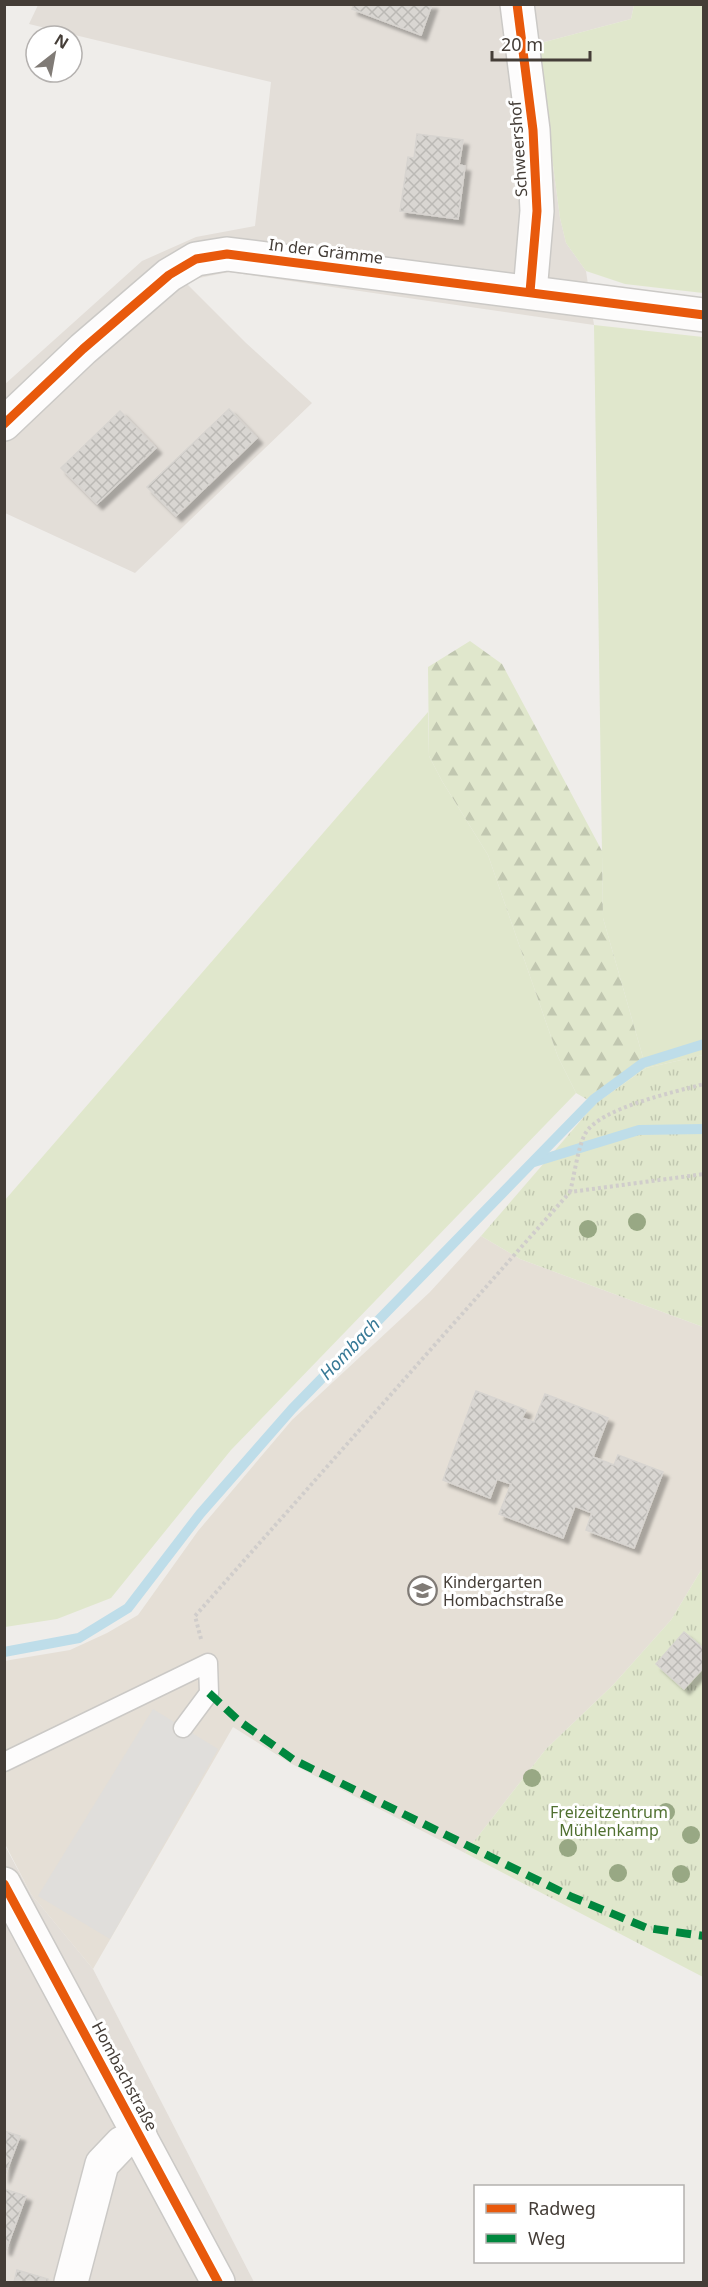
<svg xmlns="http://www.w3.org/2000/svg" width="708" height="2287" font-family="'Noto Sans',sans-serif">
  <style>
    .residential { fill: #e3ded8 }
    .education { fill: #e5dfd6 }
    .grass { fill: #e0e7cc }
    .forest { fill: url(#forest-firs) }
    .park { fill: url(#park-tufts) }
    .parking { fill: #e0dedb }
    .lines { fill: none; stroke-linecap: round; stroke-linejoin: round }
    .stream { stroke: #bedde9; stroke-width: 10 }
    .building { fill: url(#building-cross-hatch); stroke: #d7d4d0; stroke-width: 1.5; filter: url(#shadow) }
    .service-casing { stroke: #cbc9c6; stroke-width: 21 }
    .minor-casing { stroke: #cbc9c6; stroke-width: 36 }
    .path { stroke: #d0cdcb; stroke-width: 4; stroke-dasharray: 3 3; stroke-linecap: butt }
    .service { stroke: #fdfcfc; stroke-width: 18 }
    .minor { stroke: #fdfcfc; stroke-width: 33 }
    .quiet { stroke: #00873e; stroke-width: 8; stroke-dasharray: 15 8; stroke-linecap: butt }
    .cycleway-casing { stroke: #fff; stroke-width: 13 }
    .cycleway { stroke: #e8590c; stroke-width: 9 }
    .tree { fill: #98a884 }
    .labels { text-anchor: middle; stroke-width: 6; stroke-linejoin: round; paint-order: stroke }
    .street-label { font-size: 16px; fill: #443d37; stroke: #fff }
    .poi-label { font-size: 16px; fill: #443d37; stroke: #fff; text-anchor: start }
    .park-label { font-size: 16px; fill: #507030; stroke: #fff }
    .water-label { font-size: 18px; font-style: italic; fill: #377996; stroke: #fff }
  </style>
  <defs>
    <pattern id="forest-firs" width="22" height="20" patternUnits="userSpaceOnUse" patternTransform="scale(1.5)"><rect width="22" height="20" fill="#e0e7cc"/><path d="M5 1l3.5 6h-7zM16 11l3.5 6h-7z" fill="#c1c7b0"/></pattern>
    <pattern id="park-tufts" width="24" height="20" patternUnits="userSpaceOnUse" patternTransform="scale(1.5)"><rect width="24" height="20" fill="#e0e7cc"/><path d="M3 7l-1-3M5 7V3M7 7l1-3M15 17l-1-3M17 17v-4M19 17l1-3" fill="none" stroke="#c1c7b0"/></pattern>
    <pattern id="building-cross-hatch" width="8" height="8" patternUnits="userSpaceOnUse" patternTransform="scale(1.5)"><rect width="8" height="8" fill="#d9d6d2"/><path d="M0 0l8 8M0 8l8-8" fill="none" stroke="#bbb9b5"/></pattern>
    <filter id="shadow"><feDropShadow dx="5.5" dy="5.5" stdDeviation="1.5" flood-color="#0004"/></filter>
  </defs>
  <rect width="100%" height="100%" fill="#efedea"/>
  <g class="residential">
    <path d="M38 5H634L631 19 537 44 560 218 566 243 586 271 594 325 229 272 184 281 246 343 312 403 135 573 5 513 4 385 142 261 196 237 255 226 271 82 29 24Z"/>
    <path d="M4 1844 31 1894 93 1969 254 2282H5Z"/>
  </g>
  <path class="education" d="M481 1236 520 1259 703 1327V1567L671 1620 613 1685 546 1749 465 1853 290 1763 233 1727 93 1969 31 1894 5 1844 4 1661 70 1650 107 1633 138 1615 198 1531 292 1420 430 1292Z"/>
  <g class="grass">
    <path d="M634 5H703V293L625 284 586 271 566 243 560 218 537 44 631 19Z"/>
    <path d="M594 325 703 337V1055L646 1068 603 918Z"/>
    <path d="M428 712 429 756 442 781 488 855 558 1057 576 1093 231 1450 111 1598 57 1619 5 1627V1200Z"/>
  </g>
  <path class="forest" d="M470 641 502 664 602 851 603 918 646 1068 595 1104 576 1093 558 1057 488 855 442 781 429 756 428 667Z"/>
  <g class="park">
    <path d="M703 1055V1327L520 1259 481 1236 595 1104 646 1068Z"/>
    <path d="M703 1567V1977L465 1853 546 1749 613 1685 671 1620Z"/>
  </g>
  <path class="parking" d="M153 1709 218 1749 110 1939 38 1896Z"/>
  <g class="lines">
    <g class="stream">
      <path d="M534 1162 639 1130 704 1129"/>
      <path d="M4 1652 79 1638 128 1608 200 1514 292 1409 594 1099 643 1063 704 1044"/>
    </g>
  </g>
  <g class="building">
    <path d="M354 4H432L421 35 352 9Z"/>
    <path d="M417 134 463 140 459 165 465 166 458 219 400 211 408 157 414 158Z"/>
    <path d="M229 409 257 438 176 516 147 487Z"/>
    <path d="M120 411 156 448 97 504 61 468Z"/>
    <path d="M476 1391 526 1410 522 1418 534 1422 545 1394 608 1418 593 1457 614 1465 618 1455 663 1472 634 1548 586 1530 592 1513 575 1506 563 1538 499 1514 511 1484 497 1479 490 1498 443 1480Z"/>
    <path d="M684 1632 704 1649V1667L684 1689 656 1664Z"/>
    <path d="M4 2131 20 2136 4 2178Z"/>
    <path d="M4 2189 26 2196 6 2250 4 2249Z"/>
    <path d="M17 2270 48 2279V2282H14Z"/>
  </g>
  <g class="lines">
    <defs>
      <path id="service" d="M4 1762 208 1663 209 1693 183 1728"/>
      <g id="minor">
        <path d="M517 4 533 130 537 211 530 292"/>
        <path d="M4 424 83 349 169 275 196 259 227 254 704 315"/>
        <path d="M4 1884 218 2282"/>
        <path d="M71 2282 102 2164 122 2143 140 2135"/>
      </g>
    </defs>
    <use href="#service" class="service-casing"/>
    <use href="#minor" class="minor-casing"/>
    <g class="path">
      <path d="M570 1192C574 1177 578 1147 585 1134 599 1108 675 1092 704 1084"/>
      <path d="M201 1639 195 1616 570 1192 704 1174"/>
    </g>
    <use href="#service" class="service"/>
    <use href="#minor" class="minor"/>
    <path class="quiet" d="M209 1693 239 1721 294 1760 572 1897 647 1928 704 1936"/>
    <defs>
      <g id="cycleway">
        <path d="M517 4 533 130 537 211 530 292"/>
        <path d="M4 424 83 349 169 275 196 259 227 254 704 315"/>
        <path d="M4 1884 218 2282"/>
      </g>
    </defs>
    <use href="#cycleway" class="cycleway-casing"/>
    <use href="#cycleway" class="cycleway"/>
  </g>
  <g class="tree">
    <circle cx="637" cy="1222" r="9"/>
    <circle cx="588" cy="1229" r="9"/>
    <circle cx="532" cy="1778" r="9"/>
    <circle cx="666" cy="1812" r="9"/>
    <circle cx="691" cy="1835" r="9"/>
    <circle cx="568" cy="1848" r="9"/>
    <circle cx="618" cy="1873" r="9"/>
    <circle cx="681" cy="1874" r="9"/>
  </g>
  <defs>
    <symbol id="school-ring" viewBox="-11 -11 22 22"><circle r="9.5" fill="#fff" stroke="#807b76" stroke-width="1.5"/><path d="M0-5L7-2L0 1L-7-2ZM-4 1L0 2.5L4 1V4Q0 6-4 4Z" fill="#807b76"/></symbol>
  </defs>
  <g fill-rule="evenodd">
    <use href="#school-ring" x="406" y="1574" width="33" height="33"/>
  </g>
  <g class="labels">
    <g class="street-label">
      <text transform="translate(518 149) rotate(-94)" y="6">Schweershof</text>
      <text transform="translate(326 251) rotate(7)" y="6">In der Grämme</text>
      <text transform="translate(125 2076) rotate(62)" y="6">Hombachstraße</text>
    </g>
    <g class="poi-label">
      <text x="443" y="1588">Kindergarten<tspan x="443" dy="18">Hombachstraße</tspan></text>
    </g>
    <g class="park-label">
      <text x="609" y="1818">Freizeitzentrum<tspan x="609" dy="18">Mühlenkamp</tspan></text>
    </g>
    <g class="water-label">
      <text transform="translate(350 1349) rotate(-46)" y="6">Hombach</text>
    </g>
  </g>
  <rect width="708" height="2287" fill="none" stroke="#443d37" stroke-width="12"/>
  <rect x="474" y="2185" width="210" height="78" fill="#ffffff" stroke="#b4b1af" stroke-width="1.5"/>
  <rect x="486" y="2204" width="30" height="9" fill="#e8590c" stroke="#b4b1af" stroke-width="1.5"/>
  <text x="528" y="2215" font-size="18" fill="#443d37">Radweg</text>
  <rect x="486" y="2234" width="30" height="9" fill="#00873e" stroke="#b4b1af" stroke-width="1.5"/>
  <text x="528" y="2245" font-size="18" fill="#443d37">Weg</text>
  <g transform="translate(54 54) rotate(31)"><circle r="28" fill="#ffffff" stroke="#b4b1af" stroke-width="1.5"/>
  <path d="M0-4.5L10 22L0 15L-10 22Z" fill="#807b76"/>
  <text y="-9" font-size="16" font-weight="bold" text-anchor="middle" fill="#443d37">N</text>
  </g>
  <path d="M492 51v9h98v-9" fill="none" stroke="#443d37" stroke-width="3"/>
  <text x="501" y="51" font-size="18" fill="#443d37" stroke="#ffffff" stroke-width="4.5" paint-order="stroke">20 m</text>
</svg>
